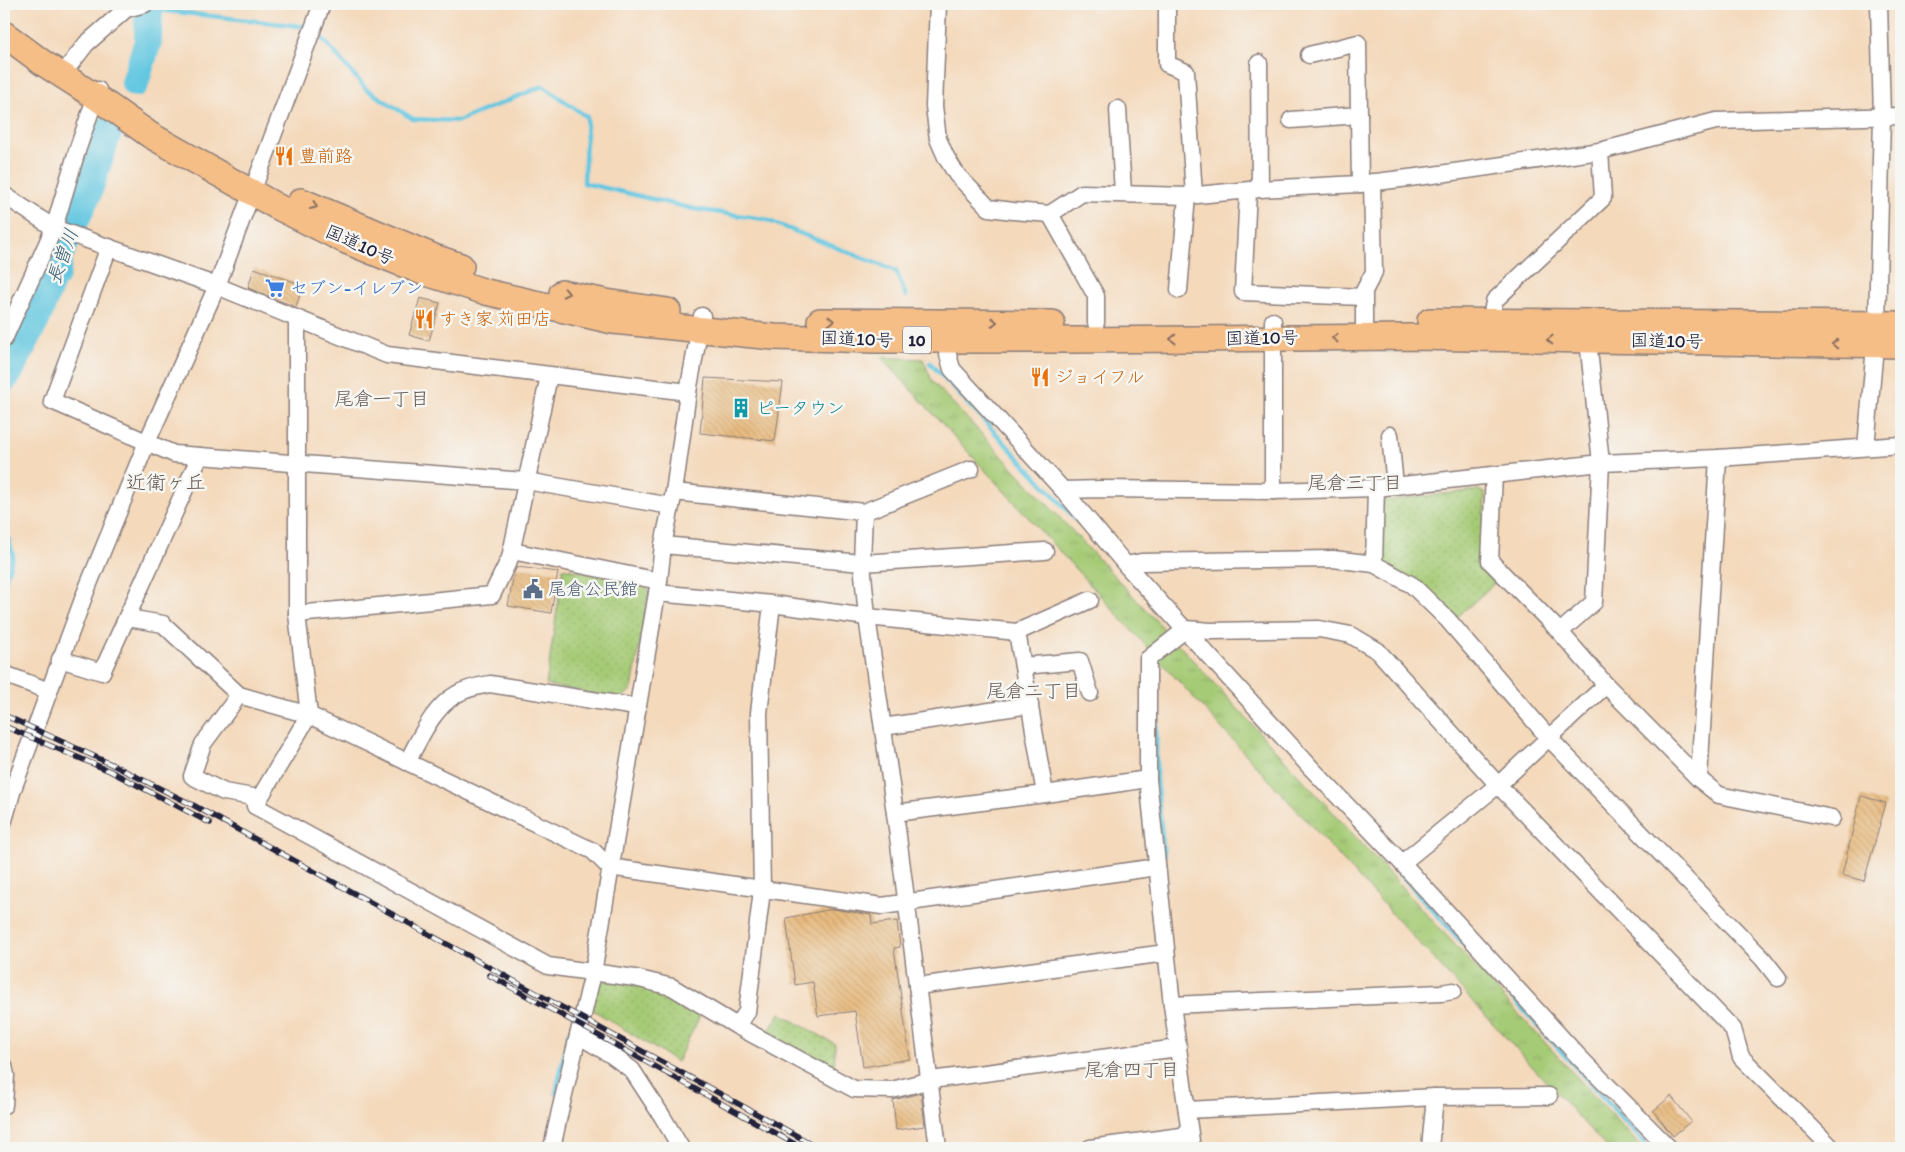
<svg xmlns="http://www.w3.org/2000/svg" width="1905" height="1152" font-family="Itim,'Klee One',sans-serif">
  <style>
    .grass { fill: url(#grass-tufts); stroke: #647658 }
    .park { fill: url(#park-dots); stroke: #647658 }
    .lines { fill: none; stroke-linecap: round; stroke-linejoin: round }
    .stream { stroke: #63c7e1; stroke-width: 4.5 }
    .river { stroke: #63c7e1; stroke-width: 28 }
    .building { fill: url(#building-back-hatch) }
    .minor-casing { stroke: #8b7e7b; stroke-width: 19 }
    .highway-casing { stroke: #8b7e7b; stroke-width: 28 }
    .minor { stroke: #fff; stroke-width: 16 }
    .highway { stroke: #f6be87; stroke-width: 25 }
    .rail-casing { stroke: #22223b; stroke-width: 5.5 }
    .rail { stroke: #f6f6f2; stroke-width: 4; stroke-dasharray: 11; stroke-linecap: butt }
    .oneway { stroke: #8c7061 }
    .labels { text-anchor: middle; stroke-width: 5; stroke-linejoin: round; paint-order: stroke }
    .shield { fill: #f6f6f2; stroke: #626272; stroke-width: 1 }
    .shield-label { font-size: 16px; font-weight: bold; fill: #22223b }
    .food-label { font-size: 18px; fill: #c56008; stroke: #f6f6f2; text-anchor: start }
    .street-label { font-size: 18px; fill: #22223b; stroke: #f6f6f2 }
    .shop-label { font-size: 18px; fill: #366cbe; stroke: #f6f6f2; text-anchor: start }
    .culture-label { font-size: 18px; fill: #0d838f; stroke: #f6f6f2; text-anchor: start }
    .service-label { font-size: 18px; fill: #4e5e75; stroke: #f6f6f2; text-anchor: start }
    .water-label { font-size: 19px; font-style: italic; fill: #395c75; stroke: #f6f6f2 }
    .neighbourhood-label { font-size: 19px; fill: #675853; stroke: #f6f6f2 }
    .quarter-label { font-size: 20px; fill: #675853; stroke: #f6f6f2 }
  </style>
  <defs>
    <pattern id="grass-tufts" width="24" height="20" patternUnits="userSpaceOnUse" patternTransform="scale(1.25)"><rect width="24" height="20" fill="#a6cb76"/><path d="M3 7l-1-3M5 7V3M7 7l1-3M15 17l-1-3M17 17v-4M19 17l1-3" fill="none" stroke="#8fae67"/></pattern>
    <pattern id="park-dots" width="8" height="8" patternUnits="userSpaceOnUse" patternTransform="scale(1.25)"><rect width="8" height="8" fill="#a6cb76"/><path d="M2 2h.1M6 6h.1" fill="none" stroke="#8fae67" stroke-width="1.8" stroke-linecap="round"/></pattern>
    <pattern id="building-back-hatch" width="6" height="6" patternUnits="userSpaceOnUse" patternTransform="scale(1.25)"><rect width="6" height="6" fill="#e8bb80"/><path d="M-1 5l2 2M0 0l6 6M5-1l2 2" fill="none" stroke="#c7a070"/></pattern>
  </defs>
  <rect width="100%" height="100%" fill="#f6f6f2"/>
  <filter id="ink" filterUnits="userSpaceOnUse"><feTurbulence type="fractalNoise" baseFrequency=".02" numOctaves="2"/><feDisplacementMap in="SourceGraphic" scale="10" xChannelSelector="R" yChannelSelector="G"/><feConvolveMatrix kernelMatrix="1 2 1 2 8 2 1 2 1" color-interpolation-filters="sRGB"/></filter>
  <filter id="wash" filterUnits="userSpaceOnUse"><feTurbulence type="fractalNoise" baseFrequency=".0096" numOctaves="4" result="noise"/><feDisplacementMap in="SourceGraphic" scale="20" xChannelSelector="R" yChannelSelector="G"/><feGaussianBlur stdDeviation="1.12" result="paint"/><feColorMatrix in="noise" values="0 0 0 0 0 0 0 0 0 0 0 0 0 0 0 0 0 1.4 0 .05"/><feComposite in="paint" operator="in"/></filter>
  <g filter="url(#wash)">
    <rect width="100%" height="100%" fill="#f4d9bb"/>
    <path class="grass" d="M881 357 923 359 932 381 1178 644 1642 1148H1607Z"/>
    <g class="park">
      <path d="M1479 490 1485 494 1481 564 1497 581 1455 619 1378 558 1381 501Z"/>
      <path d="M563 568 643 584 649 590 632 689 621 699 546 685Z"/>
      <path d="M593 973 635 978 705 1006 677 1062 585 1005Z"/>
      <path d="M780 1013 835 1044 834 1078 763 1040Z"/>
    </g>
    <g class="lines">
      <g class="stream">
        <path d="M149 9 309 27"/>
        <path d="M315 30 366 89 413 119 458 121 543 86 587 117 584 183 694 209 764 219 896 271 906 296"/>
        <path d="M930 363 1088 532"/>
        <path d="M4 523 13 555 4 584"/>
        <path d="M1157 657 1156 779 1164 856"/>
        <path d="M1393 866 1649 1148"/>
        <path d="M556 1093 569 1032"/>
      </g>
      <g class="river">
        <path d="M135 83 148 41 149 4"/>
        <path d="M4 379 9 373 37 318 52 279 56 275 61 248V251L88 193 109 129"/>
      </g>
    </g>
    <g id="blocks">
      <g class="building">
        <path d="M254 268 303 285 296 307 248 288Z"/>
        <path d="M420 298 440 303 429 341 409 335Z"/>
        <path d="M705 378 783 382 775 441 700 433Z"/>
        <path d="M517 567 558 572 551 613 508 606 514 573Z"/>
        <path d="M1861 796 1886 803 1864 881 1842 875Z"/>
        <path d="M833 909 871 915 872 924 897 921 900 947 894 948 910 1059 863 1067 855 1011 818 1016 813 982 795 985 786 918Z"/>
        <path d="M921 1093 925 1126 896 1130 893 1100Z"/>
        <path d="M1671 1096 1691 1121 1673 1136 1653 1111Z"/>
      </g>
    </g>
  </g>
  <g filter="url(#ink)">
    <use href="#blocks" fill-opacity="0" stroke="#8b7e7b" stroke-width="1"/>
    <g class="lines">
      <defs>
        <g id="minor">
          <path d="M938 4 934 106 938 139 946 157 957 175 989 208 1013 211 1050 214 1082 193 1187 196 1260 189 1360 184 1433 175 1600 151 1716 121 1901 116"/>
          <path d="M1167 4V64L1186 72 1194 195"/>
          <path d="M1309 55 1358 43 1360 184"/>
          <path d="M1259 63 1260 189"/>
          <path d="M62 75 86 44 126 9 145 4"/>
          <path d="M1118 109 1123 193"/>
          <path d="M1291 120 1359 115"/>
          <path d="M1248 191 1243 292 1363 297"/>
          <path d="M4 195 54 228 217 286 387 355 688 392"/>
          <path d="M1050 214 1096 296V323"/>
          <path d="M109 247 52 401 174 454 526 481 671 506"/>
          <path d="M1179 290 1187 196"/>
          <path d="M297 320V614L309 715 255 806 548 966 635 978 672 987 737 1026 854 1089 892 1090 931 1080 1178 1048"/>
          <path d="M1493 329 1491 321 1494 301 1603 198 1600 151"/>
          <path d="M937 334 944 340 952 369 1063 490 1126 565 1312 769 1402 863 1578 1056 1669 1148"/>
          <path d="M1364 337V291L1374 272 1372 182"/>
          <path d="M4 339 54 228 77 151 98 90"/>
          <path d="M1390 435 1395 486"/>
          <path d="M1866 447 1877 324 1882 117 1879 4"/>
          <path d="M1494 475 1490 561 1560 632 1606 685 1699 779 1719 795 1832 818"/>
          <path d="M1063 490 1102 489 1273 491 1376 488 1601 463 1718 458 1901 445"/>
          <path d="M1273 491V321"/>
          <path d="M674 492 864 512 971 469"/>
          <path d="M864 512 862 563 867 617 895 813 938 1148"/>
          <path d="M663 545 862 563 1045 551"/>
          <path d="M512 551 659 581"/>
          <path d="M1374 564 1376 488"/>
          <path d="M1126 565 1141 562 1333 559 1374 564 1412 585 1448 620 1548 737 1763 959 1778 978"/>
          <path d="M657 593 772 604 867 617 1017 632 1090 600"/>
          <path d="M297 614 492 595 510 558 549 376"/>
          <path d="M128 618 163 624 239 695 309 715 593 851 609 867 882 906 1157 867"/>
          <path d="M1017 632 1045 794"/>
          <path d="M1560 632 1594 602 1601 463 1587 331"/>
          <path d="M60 659 102 672 200 456"/>
          <path d="M1023 666 1080 661 1090 693"/>
          <path d="M4 674 49 691"/>
          <path d="M239 695 203 744 192 776 224 792 259 798"/>
          <path d="M883 727 1030 705"/>
          <path d="M407 762C420 739 432 708 457 694 467 688 479 686 490 684L636 707"/>
          <path d="M1699 779 1718 458"/>
          <path d="M895 813 1045 794 1148 779"/>
          <path d="M4 820 13 789 86 591 147 442 217 286 322 4"/>
          <path d="M1402 863 1498 785 1606 685"/>
          <path d="M917 986 1166 953"/>
          <path d="M1172 1005 1441 993 1453 991"/>
          <path d="M737 1026 747 1012 762 890 759 713 772 604"/>
          <path d="M578 1035 610 1054 632 1070 662 1116 681 1148"/>
          <path d="M4 1066 6 1075 4 1105"/>
          <path d="M1187 1110 1435 1097 1549 1096"/>
          <path d="M552 1148 560 1111 593 973 659 581 663 545 674 492 688 392 702 316"/>
          <path d="M1090 1148 1189 1135"/>
          <path d="M1192 1148 1172 1005 1148 779V659L1186 629 1211 631 1319 629 1351 635 1378 651 1498 785 1733 1029 1741 1057 1832 1148"/>
          <path d="M1430 1148 1435 1097"/>
        </g>
        <g id="highway">
          <path d="M4 34 43 63 96 97 150 135 276 206 346 241 420 271 486 292 613 321 774 337 874 340H1075L1410 337 1901 345"/>
          <path d="M301 201 434 257 461 266"/>
          <path d="M562 293 606 302 668 311"/>
          <path d="M820 321 1052 323"/>
          <path d="M1430 321 1901 324"/>
        </g>
      </defs>
      <use href="#minor" class="minor-casing"/>
      <use href="#highway" class="highway-casing"/>
      <use href="#minor" class="minor"/>
      <use href="#highway" class="highway"/>
      <defs>
        <g id="rail">
          <path d="M4 715 113 765 193 805 819 1148"/>
          <path d="M4 726 110 771 210 823"/>
          <path d="M489 975 802 1148"/>
        </g>
      </defs>
      <use href="#rail" class="rail-casing"/>
      <use href="#rail" class="rail"/>
    </g>
    <defs><path id="oneway-chevron" d="M-2-3.5L2.5 0L-2 3.5" fill="none" stroke-width="1.6" stroke-linecap="round" stroke-linejoin="round" transform="scale(1.25)"/></defs>
    <g class="oneway">
      <use href="#oneway-chevron" transform="translate(314 206) rotate(25)"/>
      <use href="#oneway-chevron" transform="translate(566 293) rotate(12)"/>
      <use href="#oneway-chevron" transform="translate(831 321) rotate(1)"/>
      <use href="#oneway-chevron" transform="translate(994 322) rotate(1)"/>
      <use href="#oneway-chevron" transform="translate(1335 338) rotate(180)"/>
      <use href="#oneway-chevron" transform="translate(1173 339) rotate(179)"/>
      <use href="#oneway-chevron" transform="translate(1550 340) rotate(-179)"/>
      <use href="#oneway-chevron" transform="translate(1835 344) rotate(-179)"/>
    </g>
  </g>
  <defs>
    <symbol id="restaurant-bare" viewBox="-9 -9 18 18"><path d="M-5-6h1v4h1v-4h1v4h1v-4h1v5L-1.5 .5V6h-2V.5L-5-1ZM5-6V6H3V1.5H1.5Q1.5-4 5-6Z" fill="#e8710a" stroke="#f6f6f2" stroke-width="2.5" paint-order="stroke"/></symbol>
    <symbol id="supermarket-bare" viewBox="-9 -9 18 18"><path d="M-6-5.5h2.5l.6 2H6L4.5 2H-2.5L-4.4-4H-6ZM-1.5 3.2a1.3 1.3 0 1 0 .1 0ZM3 3.2a1.3 1.3 0 1 0 .1 0Z" fill="#3f7fe0" stroke="#f6f6f2" stroke-width="2.5" paint-order="stroke"/></symbol>
    <symbol id="building-bare" viewBox="-9 -9 18 18"><path d="M-4-6H4V6H1V3H-1V6H-4ZM-2.5-4.3h1.7v1.8h-1.7ZM.8-4.3h1.7v1.8H.8ZM-2.5-1h1.7V.8h-1.7ZM.8-1h1.7V.8H.8Z" fill="#0f9aa8" stroke="#f6f6f2" stroke-width="2.5" paint-order="stroke"/></symbol>
    <symbol id="civic-bare" viewBox="-9 -9 18 18"><path d="M-.6-6.5H3V-4.5H.6V-3L4-1V1h2V6H-6V1h2V-1L-.6-3ZM-1.2 2.5V6h2.4V2.5Z" fill="#5c6f8a" stroke="#f6f6f2" stroke-width="2.5" paint-order="stroke"/></symbol>
  </defs>
  <g fill-rule="evenodd">
    <use href="#restaurant-bare" x="270" y="142" width="28" height="28"/>
    <use href="#supermarket-bare" x="261" y="274" width="28" height="28"/>
    <use href="#restaurant-bare" x="410" y="305" width="28" height="28"/>
    <use href="#restaurant-bare" x="1026" y="363" width="28" height="28"/>
    <use href="#building-bare" x="727" y="394" width="28" height="28"/>
    <use href="#civic-bare" x="519" y="575" width="28" height="28"/>
  </g>
  <g class="labels">
    <rect class="shield" x="903" y="326.5" width="28" height="27" rx="4"/>
    <g class="shield-label">
      <text x="917" y="346">10</text>
    </g>
    <g class="food-label">
      <text x="299" y="162">豊前路</text>
      <text x="439" y="325">すき家 苅田店</text>
      <text x="1055" y="383">ジョイフル</text>
    </g>
    <g class="street-label">
      <text transform="translate(360 245) rotate(24)" y="6">国道10号</text>
      <text transform="translate(1262 338) rotate(-1)" y="6">国道10号</text>
      <text transform="translate(857 339) rotate(2)" y="6">国道10号</text>
      <text transform="translate(1667 341) rotate(1)" y="6">国道10号</text>
    </g>
    <g class="shop-label">
      <text x="290" y="294">セブン-イレブン</text>
    </g>
    <g class="culture-label">
      <text x="756" y="414">ピータウン</text>
    </g>
    <g class="service-label">
      <text x="548" y="595">尾倉公民館</text>
    </g>
    <g class="water-label">
      <text transform="translate(62 256) rotate(-70)" y="7">長曽川</text>
    </g>
    <g class="neighbourhood-label">
      <text x="382" y="405">尾倉一丁目</text>
      <text x="1355" y="489">尾倉三丁目</text>
      <text x="1034" y="697">尾倉二丁目</text>
      <text x="1132" y="1076">尾倉四丁目</text>
    </g>
    <g class="quarter-label">
      <text x="166" y="489">近衛ヶ丘</text>
    </g>
  </g>
  <rect width="1905" height="1152" fill="none" stroke="#f6f6f2" stroke-width="20"/>
</svg>
